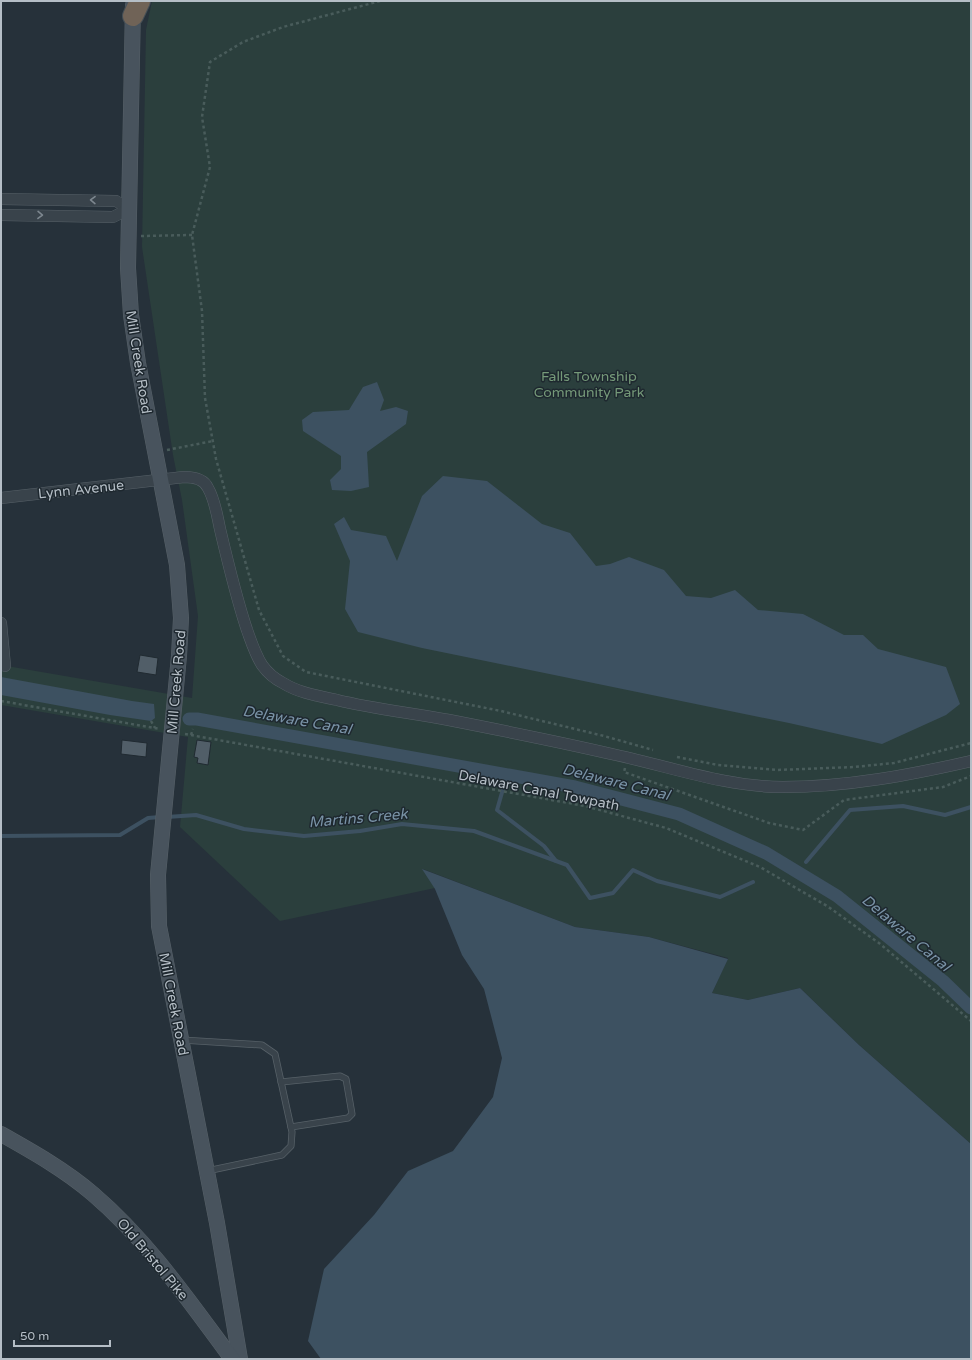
<svg xmlns="http://www.w3.org/2000/svg" width="972" height="1360" font-family="'Varela Round',sans-serif">
  <style>
    .green { fill: #2b3f3d }
    .water { fill: #3d5161 }
    .lines { fill: none; stroke-linecap: round; stroke-linejoin: round }
    .stream { stroke: #3d5161; stroke-width: 4 }
    .canal { stroke: #3d5161; stroke-width: 13 }
    .building { fill: #515e68; stroke: #202a31 }
    .service-casing { stroke: #576168; stroke-width: 7 }
    .minor-casing { stroke: #576168; stroke-width: 12 }
    .secondary-casing { stroke: #576168; stroke-width: 16 }
    .motorway-casing { stroke: #444e55; stroke-width: 22 }
    .path { stroke: #495c5b; stroke-width: 2.5; stroke-dasharray: 3 3; stroke-linecap: butt }
    .service { stroke: #39434b; stroke-width: 5.5 }
    .minor { stroke: #39434b; stroke-width: 11 }
    .secondary { stroke: #48535d; stroke-width: 15 }
    .motorway { stroke: #706357; stroke-width: 20 }
    .oneway { stroke: #7d878f }
    .labels { text-anchor: middle; stroke-width: 3; stroke-linejoin: round; paint-order: stroke }
    .street-label { font-size: 14px; fill: #b5bec6; stroke: #1e282f }
    .park-label { font-size: 14px; fill: #759979; stroke: #1e282f }
    .water-label { font-size: 15px; font-style: italic; fill: #7992a6; stroke: #1e282f }
  </style>
  <rect width="100%" height="100%" fill="#26313a"/>
  <path class="green" d="M152 1H971V1144L859 1045 800 988 748 1000 712 993 728 958 649 937 575 927 423 869 435 888 280 921 180 827 188 737 1 705V665L192 698 198 616 182 500 173 455 142 247 146 30Z"/>
  <g class="water">
    <path d="M377 382 384 400 380 411 396 407 408 411 406 424 367 452 369 487 351 491 332 490 330 480 341 469V456L303 431 302 420 313 412 349 410 363 387Z"/>
    <path d="M443 476 487 481 542 524 570 533 596 566 610 564 629 557 664 570 686 596 711 598 735 590 758 610 803 614 844 635H863L878 649 946 667 960 704 946 715 882 744 789 723 422 648 358 632 345 609 350 561 334 524 344 517 351 530 386 536 397 561 422 496Z"/>
    <path d="M1 677 132 701 154 704 155 718 151 721 110 715 1 695Z"/>
    <path d="M422 869 575 927 649 937 728 959 712 993 748 1000 800 988 859 1045 971 1144V1359H321L308 1341 324 1269 374 1215 408 1171 453 1151 493 1097 502 1058 484 989 462 955 435 889Z"/>
  </g>
  <g class="lines">
    <g class="stream">
      <path d="M507 775 497 810 544 846 556 861"/>
      <path d="M167 817 196 815 244 829 304 836 360 831 402 824 474 831 567 865 590 898 613 893 633 870 657 881 720 897 753 882"/>
      <path d="M1 836 120 835 148 818 160 817"/>
      <path d="M806 862 850 810 903 806 945 815 971 807"/>
    </g>
    <path class="canal" d="M189 719H197L575 787 679 814 766 853 837 896 943 981 971 1008"/>
  </g>
  <g class="building">
    <path d="M140 655 158 658 156 675 137 672Z"/>
    <path d="M122 740 147 743 146 757 121 754Z"/>
    <path d="M197 740 211 742 208 765 197 763 198 758 194 757Z"/>
  </g>
  <g class="lines">
    <defs>
      <g id="service">
        <path d="M182 1040 262 1045 275 1054 292 1132 291 1146 282 1155 207 1171"/>
        <path d="M281 1082 340 1076 346 1079 352 1114 348 1118 291 1127"/>
      </g>
      <g id="minor">
        <path d="M1 199 116 201 129 209"/>
        <path d="M1 215 113 217 129 209"/>
        <path d="M1 498 184 477C193 477 204 479 208 488 215 500 217 515 220 529 228 563 236 597 247 630 251 641 255 654 262 665 267 672 275 679 283 683 299 693 318 696 337 700 374 709 412 713 449 720 505 731 561 742 616 755 672 767 726 787 783 787 847 787 910 775 971 761"/>
        <path d="M1 623 5 666"/>
      </g>
      <g id="secondary">
        <path d="M133 5 128 268 131 315 138 363 177 565 181 618 179 656 158 875 159 926 217 1223 240 1359"/>
        <path d="M1 1134C33 1152 65 1170 93 1194 148 1241 189 1301 232 1359"/>
      </g>
      <path id="motorway" d="M133 16 140 1"/>
    </defs>
    <use href="#service" class="service-casing"/>
    <use href="#minor" class="minor-casing"/>
    <use href="#secondary" class="secondary-casing"/>
    <use href="#motorway" class="motorway-casing"/>
    <g class="path">
      <path d="M380 1 283 27 243 42 210 62 202 117 210 167 192 235 202 311 205 398 216 459 259 610 283 656 306 672 501 711 604 736 653 750"/>
      <path d="M141 236 192 235"/>
      <path d="M167 450 213 441"/>
      <path d="M1 701 160 729"/>
      <path d="M151 721 155 728"/>
      <path d="M185 734 585 806 666 828 760 867 827 906 879 943 971 1021"/>
      <path d="M191 735 193 729"/>
      <path d="M677 757 718 765 777 770 854 767 894 763 971 743"/>
      <path d="M625 768 624 772 769 823 803 830 844 800 943 787 971 776"/>
    </g>
    <use href="#service" class="service"/>
    <use href="#minor" class="minor"/>
    <use href="#secondary" class="secondary"/>
    <use href="#motorway" class="motorway"/>
  </g>
  <defs><path id="oneway-chevron" d="M-2-3.5L2.5 0L-2 3.5" fill="none" stroke-width="1.6" stroke-linecap="round" stroke-linejoin="round"/></defs>
  <g class="oneway">
    <use href="#oneway-chevron" transform="translate(93 200) rotate(-179)"/>
    <use href="#oneway-chevron" transform="translate(40 215) rotate(1)"/>
  </g>
  <g class="labels">
    <g class="street-label">
      <text transform="translate(139 362) rotate(81)" y="5">Mill Creek Road</text>
      <text transform="translate(81 489) rotate(-6)" y="5">Lynn Avenue</text>
      <text transform="translate(176 682) rotate(-85)" y="5">Mill Creek Road</text>
      <text transform="translate(539 790) rotate(11)" y="5">Delaware Canal Towpath</text>
      <text transform="translate(174 1004) rotate(79)" y="5">Mill Creek Road</text>
      <text transform="translate(153 1259) rotate(50)" y="5">Old Bristol Pike</text>
    </g>
    <g class="park-label">
      <text x="589" y="381">Falls Township<tspan x="589" dy="16">Community Park</tspan></text>
    </g>
    <g class="water-label">
      <text transform="translate(297 720) rotate(10)" y="5">Delaware Canal</text>
      <text transform="translate(616 782) rotate(14)" y="5">Delaware Canal</text>
      <text transform="translate(358 818) rotate(-5)" y="5">Martins Creek</text>
      <text transform="translate(906 933) rotate(40)" y="5">Delaware Canal</text>
    </g>
  </g>
  <rect width="972" height="1360" fill="none" stroke="#b5bec6" stroke-width="4"/>
  <path d="M14 1340v6h96v-6" fill="none" stroke="#b5bec6" stroke-width="2"/>
  <text x="20" y="1340" font-size="12" fill="#b5bec6" stroke="#1e282f" stroke-width="3" paint-order="stroke">50 m</text>
</svg>
